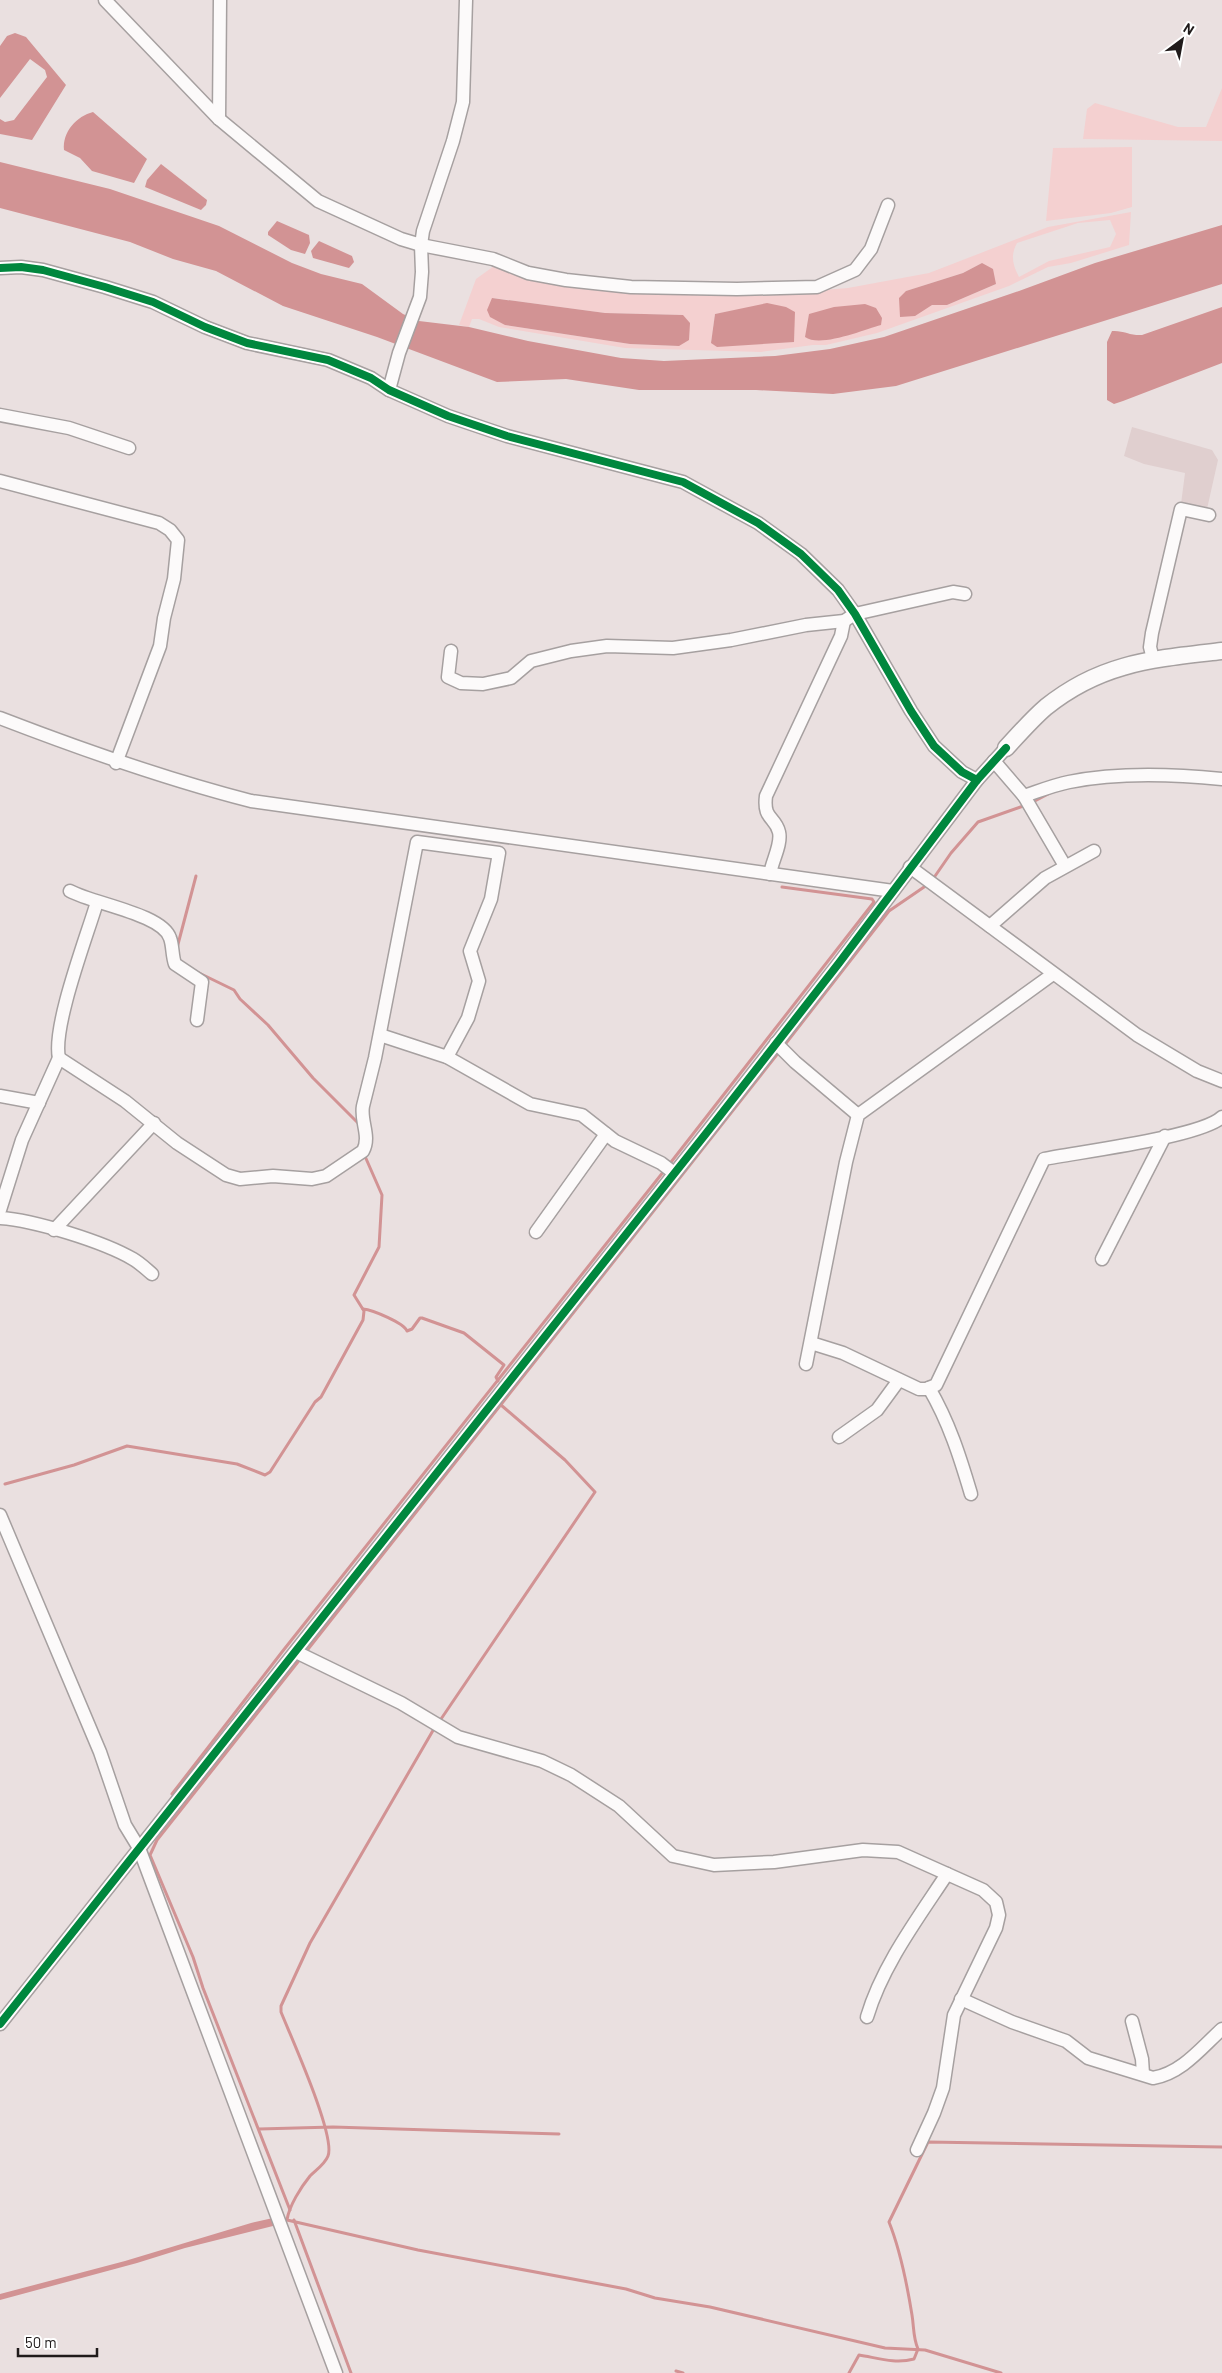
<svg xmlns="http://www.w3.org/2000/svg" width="1222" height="2373" font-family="Barlow,sans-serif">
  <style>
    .built { fill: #e0cfcf }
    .green { fill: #f4d0d0; fill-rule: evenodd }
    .water { fill: #d29394 }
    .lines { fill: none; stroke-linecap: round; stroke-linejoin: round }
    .stream { stroke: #d29394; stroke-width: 3 }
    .minor-casing { stroke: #a6a0a0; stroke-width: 15 }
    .major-casing { stroke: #a6a0a0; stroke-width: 19 }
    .minor { stroke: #fcfafa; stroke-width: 12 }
    .major { stroke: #fcfafa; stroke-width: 16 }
    .cycleway-casing { stroke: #fff; stroke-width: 11 }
    .cycleway { stroke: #00873e; stroke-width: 8 }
  </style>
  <rect width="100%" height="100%" fill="#eae0e0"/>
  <path class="built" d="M1132 427 1212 450 1218 460 1207 509 1181 504 1185 473 1144 464 1124 456Z"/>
  <g class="green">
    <path d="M1222 88V141L1083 139 1087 109 1095 103 1178 127H1206Z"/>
    <path d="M1132 147V207L1111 213 1046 221 1053 148Z"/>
    <path d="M1131 212 1129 245 1071 263 1048 267 1009 286 877 333 826 345H813L761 352 625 348 499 327 479 319H472L469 327 459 325 476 279 494 266 554 285 664 294 798 292 848 288 929 273 1048 227ZM1110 220 1116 234 1110 247 1049 261 1019 277C1013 265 1010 256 1017 243L1078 223ZM982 263 996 284 947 305H932L906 291 963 273ZM493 298 605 313 683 315 679 346 630 344 505 325ZM743 309 711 342 715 314Z"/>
  </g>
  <g class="water">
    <path d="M15 33 26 37 66 85 32 140 0 134V119L5 122 14 120 47 77 45 70 30 59 0 98V46L7 36Z"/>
    <path d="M93 112 147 159 134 183 92 171 80 158 64 150C62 132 77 116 93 112Z"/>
    <path d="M0 162 110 189 219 226 292 263 321 274 362 284 403 314 419 321 469 327 528 341 621 358 664 361 775 356 830 349 884 337 1019 291 1095 263 1222 225V284L896 386 833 394 756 390H639L566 379 497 382 377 337 283 306 216 271 173 259 130 242 0 208Z"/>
    <path d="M161 164 207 200 206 205 201 210 145 187 147 180Z"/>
    <path d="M277 221 309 235 310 243 305 254 291 250 268 235V232Z"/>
    <path d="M319 241 352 256 354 262 349 268 313 258 311 251Z"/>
    <path d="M982 263 993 269 996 284 947 305H932L915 316 900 317 899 298 906 291 963 273Z"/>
    <path d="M492 298 605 313 683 315 690 323 689 340 679 346 630 344 505 325 490 317 487 310Z"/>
    <path d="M767 303 786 307 795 312 794 342 717 347 711 343 715 314Z"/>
    <path d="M865 304 876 308 882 318 881 325C863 330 820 348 805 337L809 314 834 307Z"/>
    <path d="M1222 307V363L1123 401 1114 404 1107 400V342L1112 331C1123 330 1131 336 1142 335Z"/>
    <path d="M273 2218 276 2224 273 2226 185 2248 137 2263 0 2300V2294L125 2261 251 2223Z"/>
  </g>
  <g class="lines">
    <g class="stream">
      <path d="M1031 803 1050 793"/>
      <path d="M933 879 951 853 978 822 1026 805"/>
      <path d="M177 948 196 876"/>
      <path d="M197 972 234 990 240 999 268 1025 313 1078 358 1123"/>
      <path d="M783 1047 889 911 927 885"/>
      <path d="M668 1166 874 902 872 899 782 887"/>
      <path d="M363 1309C373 1310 404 1323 407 1331L412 1329 420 1318H422L464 1333 504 1365 496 1377 498 1381"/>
      <path d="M5 1484 74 1465 127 1446 237 1464 265 1475 270 1472 315 1402 321 1397 363 1320 364 1311 354 1295 379 1247 382 1195 364 1154"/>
      <path d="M305 1653 779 1052"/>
      <path d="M439 1722 595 1492 565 1460 501 1405"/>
      <path d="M435 1727 310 1943 281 2006V2012C291 2037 336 2136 328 2156 325 2164 316 2170 310 2176 301 2187 289 2206 287 2220L418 2250 626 2289 655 2298 710 2307 885 2348 925 2350 1001 2373"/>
      <path d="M172 1794 282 1652 664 1171"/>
      <path d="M259 2129 333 2127 559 2134"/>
      <path d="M290 2210 203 1988 193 1957 150 1855 157 1840 301 1658"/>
      <path d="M294 2220 351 2373"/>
      <path d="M676 2371 683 2373"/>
      <path d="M849 2373 859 2355C878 2358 895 2364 914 2359L918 2349C913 2338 914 2327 912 2315 907 2284 901 2252 889 2222L928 2142 1222 2147"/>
    </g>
    <defs>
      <g id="minor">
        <path d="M105 0 219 119 318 201 401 239 421 245 493 259 528 273 566 280 631 287 737 289 817 287 855 270 871 249 888 205"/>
        <path d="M219 119 220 0"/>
        <path d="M0 268 21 267 43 270 105 287 153 302 205 327 247 343 328 360 371 378 389 390 448 416 507 436 683 482 758 523 801 554 838 590 855 614 911 711 934 746 962 772 977 780"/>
        <path d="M389 390 399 353 420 297 422 272 421 245 423 231 453 141 463 102 466 0"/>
        <path d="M0 415 69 428 129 448"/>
        <path d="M0 481 159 523 170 530 178 540 174 579 164 618 160 646 116 763"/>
        <path d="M451 651 448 677 461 683 483 684 511 678 531 661 571 651 607 646 673 648 731 640 806 625 844 621 855 614 953 592 965 594"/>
        <path d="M1153 659 1150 647 1152 633 1181 509 1209 515"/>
        <path d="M0 718C83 750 165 779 251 801L893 891"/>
        <path d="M994 761 1024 796 1065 866"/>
        <path d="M1024 796C1039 791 1054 785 1069 782 1118 772 1172 774 1222 779"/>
        <path d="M910 867 1137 1035 1197 1071 1222 1081"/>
        <path d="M770 874C772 861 782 844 779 832 775 816 763 820 766 796L841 636 844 621"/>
        <path d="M70 891C94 904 162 914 170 938 173 946 172 956 175 964L202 982 197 1020"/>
        <path d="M990 926 1045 878 1094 851"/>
        <path d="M380 1035 447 1057 530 1104 582 1115 615 1141 661 1163 674 1173"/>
        <path d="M776 1043 795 1062 858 1115"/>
        <path d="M59 1058C52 1027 87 936 97 902"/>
        <path d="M0 1096 39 1103"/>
        <path d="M0 1210 22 1140 59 1058 125 1101 177 1143 226 1175 240 1179 273 1176 312 1179 326 1176 363 1151C371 1136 360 1121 363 1106L375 1058 417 842 499 853 491 899 470 951 479 981 468 1018 447 1057"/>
        <path d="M0 1218C34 1220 104 1242 133 1259 140 1263 146 1269 152 1274"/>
        <path d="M54 1230 154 1123"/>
        <path d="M536 1232 606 1134"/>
        <path d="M1102 1259 1165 1136"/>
        <path d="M811 1343 843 1353 919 1389H926L936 1385 1044 1159C1079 1152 1201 1137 1222 1117"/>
        <path d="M806 1364 846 1162 858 1115 1053 974"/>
        <path d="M929 1388C949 1422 960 1457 971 1494"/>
        <path d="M839 1437 877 1410 899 1380"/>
        <path d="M0 1515 100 1752 125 1825 139 1848 336 2373"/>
        <path d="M296 1652 401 1703 458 1737 542 1761 571 1775 619 1806 673 1856 714 1865 774 1862 863 1850 898 1852 983 1890 996 1902 999 1915 996 1928 954 2015 943 2088 934 2113 917 2150"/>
        <path d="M961 1999 1012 2022 1066 2041 1088 2058 1153 2078C1182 2073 1201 2048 1222 2029"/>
        <path d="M867 2017C882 1966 918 1918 947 1874"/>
        <path d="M1132 2021 1142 2059 1143 2074"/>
        <path d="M0 2024 708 1131 839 963 977 780 1006 748"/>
      </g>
      <path id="major" d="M1006 748C1019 734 1032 719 1046 707 1102 662 1154 659 1222 651"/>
    </defs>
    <use href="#minor" class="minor-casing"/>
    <use href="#major" class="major-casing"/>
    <use href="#minor" class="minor"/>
    <use href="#major" class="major"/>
    <defs>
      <g id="cycleway">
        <path d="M0 268 21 267 43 270 105 287 153 302 205 327 247 343 328 360 371 378 389 390 448 416 507 436 683 482 758 523 801 554 838 590 855 614 911 711 934 746 962 772 977 780"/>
        <path d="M0 2024 708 1131 839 963 977 780 1006 748"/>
      </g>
    </defs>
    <use href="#cycleway" class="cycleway-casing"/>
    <use href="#cycleway" class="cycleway"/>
  </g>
  <g transform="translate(1182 40) rotate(32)" stroke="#ffffff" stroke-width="4" paint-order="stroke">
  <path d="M0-4L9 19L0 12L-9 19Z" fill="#201b1b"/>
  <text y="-8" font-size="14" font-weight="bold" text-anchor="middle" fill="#201b1b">N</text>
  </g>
  <path d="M18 2348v8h79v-8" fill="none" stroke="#201b1b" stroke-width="2.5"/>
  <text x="25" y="2348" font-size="15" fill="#201b1b" stroke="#ffffff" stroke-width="4" paint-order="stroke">50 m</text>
</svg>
